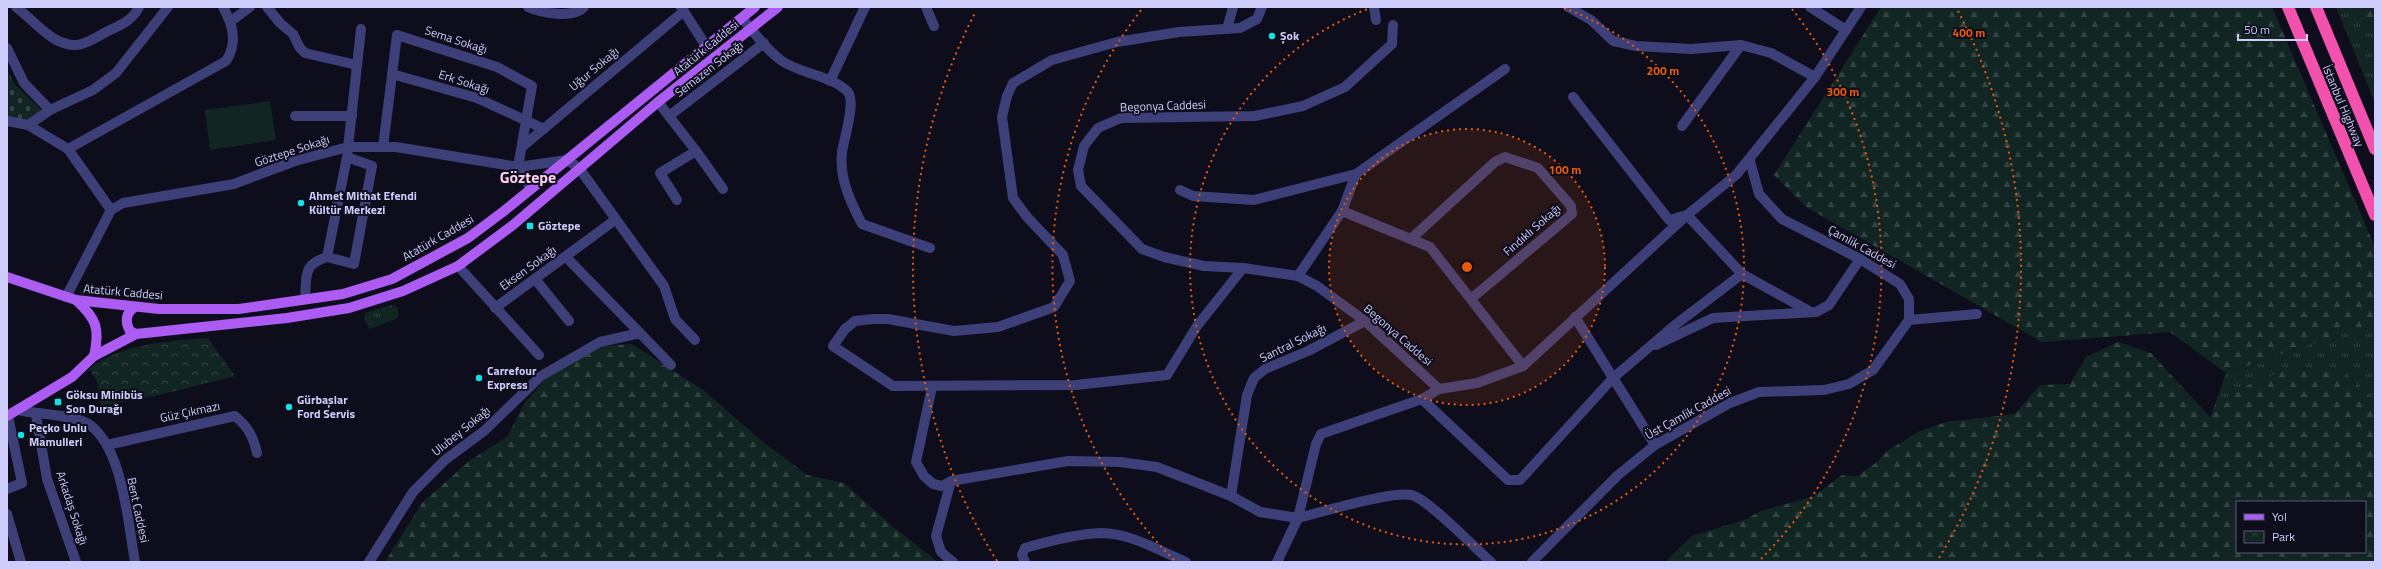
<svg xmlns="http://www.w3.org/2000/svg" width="2382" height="569" font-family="'Titillium Web',sans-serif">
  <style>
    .grass { fill: url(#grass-tufts) }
    .forest { fill: url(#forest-firs); fill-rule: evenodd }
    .cemetery { fill: url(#cemetery-stones) }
    .park { fill: url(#park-crowns) }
    .pitch { fill: #112623 }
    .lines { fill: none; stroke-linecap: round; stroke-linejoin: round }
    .minor { stroke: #3c3f78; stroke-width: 10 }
    .major { stroke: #ac5cf2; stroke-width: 10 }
    .highway { stroke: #f251ad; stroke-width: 12 }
    .ring { fill: none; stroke: #e8590c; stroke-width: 2; stroke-dasharray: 2 4 }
    .poi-dot { fill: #12e1e2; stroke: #0e0d1c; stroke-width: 1.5 }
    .labels { text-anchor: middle; stroke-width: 4; stroke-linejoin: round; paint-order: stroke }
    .poi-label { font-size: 12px; font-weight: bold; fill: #cdccfb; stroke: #0e0d1c; text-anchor: start }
    .street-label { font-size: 12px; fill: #cdccfb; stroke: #0e0d1c }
    .district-label { font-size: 16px; font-weight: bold; fill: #fbceef; stroke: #0e0d1c }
    .centre { fill: #e8590c; stroke: #0e0d1c; stroke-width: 2 }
    .ring-label { font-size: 12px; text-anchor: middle; font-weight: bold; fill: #e8590c; stroke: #0e0d1c; stroke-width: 4; stroke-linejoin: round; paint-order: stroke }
  </style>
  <defs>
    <pattern id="grass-tufts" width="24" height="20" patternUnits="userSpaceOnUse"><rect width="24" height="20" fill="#112623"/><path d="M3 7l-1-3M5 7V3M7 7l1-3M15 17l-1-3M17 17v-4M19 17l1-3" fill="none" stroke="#324444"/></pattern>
    <pattern id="forest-firs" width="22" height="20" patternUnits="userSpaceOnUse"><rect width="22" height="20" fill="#112623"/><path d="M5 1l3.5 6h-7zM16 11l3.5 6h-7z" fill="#324444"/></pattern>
    <pattern id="cemetery-stones" width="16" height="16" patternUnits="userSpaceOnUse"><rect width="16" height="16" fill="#112623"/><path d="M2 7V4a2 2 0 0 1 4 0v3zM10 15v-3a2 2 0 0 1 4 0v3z" fill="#324444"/></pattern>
    <pattern id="park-crowns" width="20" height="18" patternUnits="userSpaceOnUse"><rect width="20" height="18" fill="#112623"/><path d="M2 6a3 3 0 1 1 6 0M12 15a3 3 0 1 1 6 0" fill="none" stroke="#324444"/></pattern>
  </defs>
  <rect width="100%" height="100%" fill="#0e0d1c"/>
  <g class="grass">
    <path d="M2336 7H2362L2375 31V103Z"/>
    <path d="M392 305 398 307V318L370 329 364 319 365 313Z"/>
    <path d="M2375 322V402L2345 373 2210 418 2226 373Z"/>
  </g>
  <g class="forest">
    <path d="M1881 7H2272L2375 247V322L2226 373 2170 332 2042 342 1806 207 1774 175Z"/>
    <path d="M2362 7H2375V31Z"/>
    <path d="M2118 342 2151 353 2210 417 2243 387 2286 370 2345 373 2375 402V562H1665L1692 536 1744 520 1761 511 1814 496 1842 475 1857 476 1877 462 1887 451 1920 431 1946 422 2015 414 2040 385 2070 384 2086 357ZM2237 502H2365V552H2237Z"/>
    <path d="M632 344 703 390 762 441 807 475 844 483 891 525 938 562H385L422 503 469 461 507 437 524 404 549 375 572 360 604 346Z"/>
  </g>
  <path class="cemetery" d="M7 70 14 83 41 110 25 120 7 117Z"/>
  <path class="park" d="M208 338 235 376 158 395 101 406 97 381 89 369C119 344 170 341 208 338Z"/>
  <path class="pitch" d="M270 101 276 140 210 150 205 110Z"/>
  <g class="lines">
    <g class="minor">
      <path d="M16 7C35 21 52 46 77 45 87 44 100 35 108 31 121 25 133 20 139 7"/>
      <path d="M267 7 280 23 293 34 300 48 305 53 357 65"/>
      <path d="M528 7C541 13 573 19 584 7"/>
      <path d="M681 7 706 46"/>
      <path d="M926 7 934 26"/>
      <path d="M1374 7 1376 20"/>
      <path d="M1568 7 1591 20 1613 41 1636 46 1691 49 1741 45 1771 53 1815 77"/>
      <path d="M1810 7 1846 30"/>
      <path d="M742 18C754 32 766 50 782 61 801 74 831 75 848 92 856 102 844 139 842 152 839 178 850 201 862 224L930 248"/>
      <path d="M231 21 250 7"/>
      <path d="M1393 25 1392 44 1345 87 1303 106 1255 116 1121 118 1098 128 1084 146 1078 170 1081 186 1142 249 1164 257 1204 266 1243 268 1298 276 1317 286 1365 321 1439 389"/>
      <path d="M1227 29 1233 7"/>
      <path d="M7 48 24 83 50 110"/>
      <path d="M392 74 477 98 544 129"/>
      <path d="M830 81 865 7"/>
      <path d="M1573 97 1669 220 1687 215 1742 274 1809 311"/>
      <path d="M658 102 696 151 660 173 677 200"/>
      <path d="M295 116H352"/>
      <path d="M669 116 764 43"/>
      <path d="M7 121 28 125 68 149 111 210"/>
      <path d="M28 125 50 110 93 90 116 73 168 7"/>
      <path d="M1682 126 1741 45"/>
      <path d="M383 147 397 35 497 67 532 86 518 167"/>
      <path d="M522 147 684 11"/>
      <path d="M68 149 226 61C238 43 233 25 223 7"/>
      <path d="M696 151 723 189"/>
      <path d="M347 157 372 166 354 264 327 257 347 157 361 29"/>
      <path d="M518 167 531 189"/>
      <path d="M1180 190 1193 196 1254 200 1356 174"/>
      <path d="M1342 211 1430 247 1523 366"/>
      <path d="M1412 238 1495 162 1505 157 1538 168 1571 206 1572 214 1472 298"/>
      <path d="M566 257 671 365"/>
      <path d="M458 266 539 355"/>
      <path d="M1243 268 1197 326 1167 375 1076 385 893 386 833 346 845 329 855 321 873 319H888L954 331 998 327 1054 307 1070 281 1063 255 1027 217 1013 198 1002 117 1007 96 1013 83 1052 60 1117 42 1179 32 1240 28 1257 19 1262 7"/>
      <path d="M1298 276 1342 211 1356 174 1505 69"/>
      <path d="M535 279 569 321"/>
      <path d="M66 297 111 210 123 203 234 184 295 161 348 147H396L518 167 567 160 579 168 664 286 675 319 695 340"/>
      <path d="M305 299C307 276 302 265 327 257"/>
      <path d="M495 308 615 220"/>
      <path d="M1575 317 1655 445"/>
      <path d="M1909 320 1977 314"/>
      <path d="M1656 345 1713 318 1816 312 1829 305 1860 259"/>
      <path d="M932 387 916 462 924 476 933 484 942 486 951 481 1068 461 1120 462 1157 467 1231 496 1260 512 1298 518C1322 512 1391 491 1412 495 1429 500 1475 548 1491 562"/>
      <path d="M1422 399 1508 480H1520L1613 378 1675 325 1742 274"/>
      <path d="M18 410C36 414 73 415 87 423 123 445 128 524 135 562"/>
      <path d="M36 415 47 479 76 562"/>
      <path d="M107 445 235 416C248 427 253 436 257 453"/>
      <path d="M951 481 936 536 941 552 953 562"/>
      <path d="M7 489 22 483 8 416"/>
      <path d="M1231 496 1247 395 1254 378 1265 369 1308 351 1365 321"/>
      <path d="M7 514 21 562"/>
      <path d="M369 562 413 492 445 460 484 431 541 376 600 342 640 333"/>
      <path d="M1025 562 1022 555 1025 548C1049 541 1075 534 1101 533 1130 533 1160 551 1186 562"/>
      <path d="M1277 562 1298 518 1316 444 1321 434 1422 399 1439 389 1477 383 1523 366 1687 215 1736 175 1815 77 1861 7"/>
      <path d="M1532 562 1617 476 1655 445 1730 403 1759 392 1824 390 1849 384 1873 370 1909 320V299L1900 284 1860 259 1782 219 1759 194 1750 161"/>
    </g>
    <g class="major">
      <path d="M7 277 76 300 159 309H239L343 294 392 279 468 238 504 211 755 7"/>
      <path d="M76 300C97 319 100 329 94 356"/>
      <path d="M135 307C125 313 125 322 130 331L136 334"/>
      <path d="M7 416 72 377 94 356 136 334 287 318 349 308 403 291 458 266 513 225 658 102 778 7"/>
    </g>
    <g class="highway">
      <path d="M2288 7 2375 215"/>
      <path d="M2316 7 2375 149"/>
    </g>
  </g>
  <circle cx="1467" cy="267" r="138" fill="#e8590c" fill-opacity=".12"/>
  <g class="ring">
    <circle cx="1467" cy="267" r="138"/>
    <path d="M1564 8A277 277 0 1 1 1370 8"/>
    <path d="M1174 560A415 415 0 0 1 1142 9M1792 9A415 415 0 0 1 1760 560"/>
    <path d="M997 561A554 554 0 0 1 976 11M1958 11A554 554 0 0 1 1937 561"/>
  </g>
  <g class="poi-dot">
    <circle cx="1272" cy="36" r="4"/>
    <circle cx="301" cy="203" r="4"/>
    <rect x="526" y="222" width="8" height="8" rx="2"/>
    <circle cx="479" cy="378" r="4"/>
    <rect x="54" y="398" width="8" height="8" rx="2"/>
    <circle cx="289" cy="407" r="4"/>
    <circle cx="21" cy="435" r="4"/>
  </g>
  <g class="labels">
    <g class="poi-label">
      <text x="1280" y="40">Şok</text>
      <text x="309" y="200">Ahmet Mithat Efendi<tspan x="309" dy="14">Kültür Merkezi</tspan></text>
      <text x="538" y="230">Göztepe</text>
      <text x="487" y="375">Carrefour<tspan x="487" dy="14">Express</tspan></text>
      <text x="66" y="399">Göksu Minibüs<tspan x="66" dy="14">Son Durağı</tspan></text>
      <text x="297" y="404">Gürbaşlar<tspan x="297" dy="14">Ford Servis</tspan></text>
      <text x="29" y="432">Peçko Unlu<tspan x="29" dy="14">Mamulleri</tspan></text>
    </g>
    <g class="street-label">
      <text transform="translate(456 40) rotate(18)" y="4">Sema Sokağı</text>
      <text transform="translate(706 48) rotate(-39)" y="4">Atatürk Caddesi</text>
      <text transform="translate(594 69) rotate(-40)" y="4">Uğur Sokağı</text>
      <text transform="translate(709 69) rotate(-38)" y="4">Semazen Sokağı</text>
      <text transform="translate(464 82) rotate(18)" y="4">Erk Sokağı</text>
      <text transform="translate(1163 106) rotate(-2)" y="4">Begonya Caddesi</text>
      <text transform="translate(2343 106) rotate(67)" y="4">İstanbul Highway</text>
      <text transform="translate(292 151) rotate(-18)" y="4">Göztepe Sokağı</text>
      <text transform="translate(1532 230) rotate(-41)" y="4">Fındıklı Sokağı</text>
      <text transform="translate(438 238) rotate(-30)" y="4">Atatürk Caddesi</text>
      <text transform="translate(1862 247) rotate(29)" y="4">Çamlik Caddesi</text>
      <text transform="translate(528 268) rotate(-36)" y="4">Eksen Sokağı</text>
      <text transform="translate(123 292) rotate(5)" y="4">Atatürk Caddesi</text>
      <text transform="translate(1398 335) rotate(41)" y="4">Begonya Caddesi</text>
      <text transform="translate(1293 343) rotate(-26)" y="4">Santral Sokağı</text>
      <text transform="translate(190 412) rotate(-12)" y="4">Güz Çıkmazı</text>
      <text transform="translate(1688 413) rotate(-29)" y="4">Üst Çamlik Caddesi</text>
      <text transform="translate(461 431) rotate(-39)" y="4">Ulubey Sokağı</text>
      <text transform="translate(72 508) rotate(72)" y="4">Arkadaş Sokağı</text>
      <text transform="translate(138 510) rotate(78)" y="4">Bent Caddesi</text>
    </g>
    <g class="district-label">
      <text x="528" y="183">Göztepe</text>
    </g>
  </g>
  <circle cx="1467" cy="267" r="6" class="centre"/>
  <g class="ring-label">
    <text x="1969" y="37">400 m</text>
    <text x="1663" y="75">200 m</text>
    <text x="1843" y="96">300 m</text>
    <text x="1565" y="174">100 m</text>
  </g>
  <rect width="2382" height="569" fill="none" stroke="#cdccfb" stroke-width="16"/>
  <rect x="2236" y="501" width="130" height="52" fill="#0e0d1c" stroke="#5a5975"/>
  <rect x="2244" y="514" width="20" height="6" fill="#ac5cf2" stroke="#5a5975"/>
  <text x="2272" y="521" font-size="12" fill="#cdccfb">Yol</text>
  <rect x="2244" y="531" width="20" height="12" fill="url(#park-crowns)" stroke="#5a5975"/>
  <text x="2272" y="541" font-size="12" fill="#cdccfb">Park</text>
  <path d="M2238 34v6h69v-6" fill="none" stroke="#cdccfb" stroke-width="2"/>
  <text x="2244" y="34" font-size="12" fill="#cdccfb" stroke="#0e0d1c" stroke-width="3" paint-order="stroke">50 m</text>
</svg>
